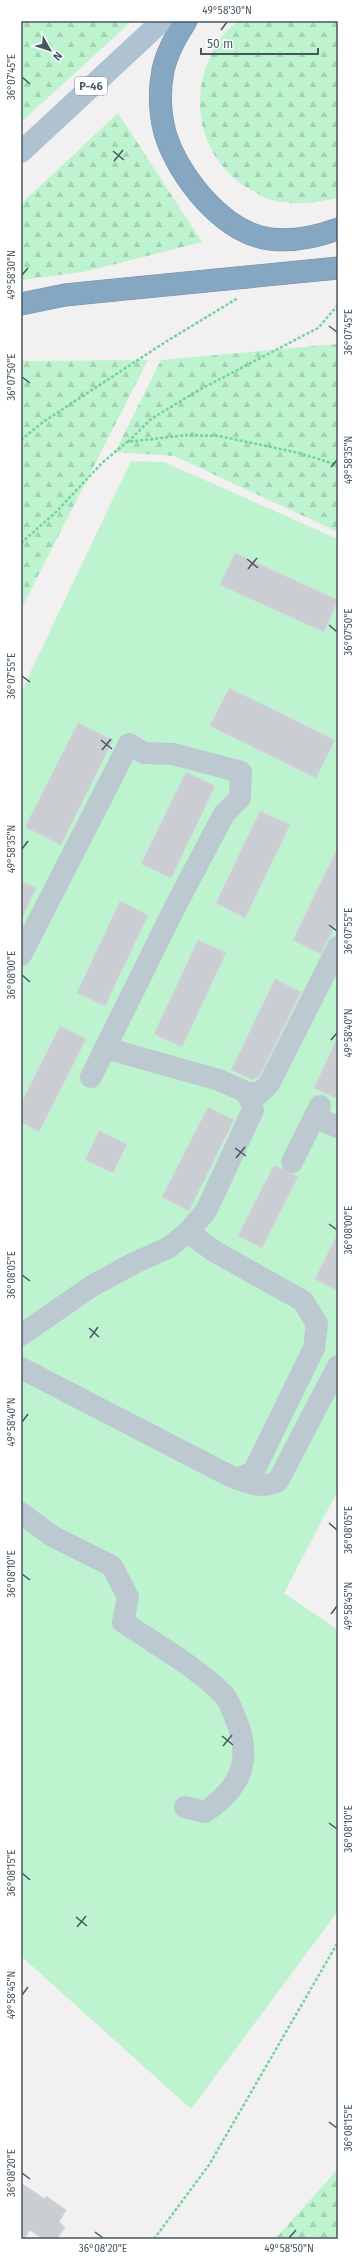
<svg xmlns="http://www.w3.org/2000/svg" width="359" height="2260" font-family="'Fira Sans',sans-serif">
  <style>
    .grass { fill: #bdf3ce }
    .forest { fill: url(#forest-firs) }
    .building { fill: #caced3; stroke: #d4d7dc }
    .lines { fill: none; stroke-linecap: round; stroke-linejoin: round }
    .highway-casing { stroke: #7092ae; stroke-width: 23 }
    .path { stroke: #72d49c; stroke-width: 2.5; stroke-dasharray: 3 2; stroke-linecap: butt }
    .minor { stroke: #bdc9d1; stroke-width: 22 }
    .major { stroke: #aec2d1; stroke-width: 22 }
    .highway { stroke: #85a7c2; stroke-width: 22 }
    .ticks { fill: none; stroke: #475660; stroke-width: 1.5 }
    .labels { text-anchor: middle; stroke-width: 4; stroke-linejoin: round; paint-order: stroke }
    .shield { fill: #fff; stroke: #7e8990; stroke-width: 1 }
    .shield-label { font-size: 11px; font-weight: bold; fill: #475660 }
    .neatline { fill: none; stroke: #475660; stroke-width: 1.5 }
    .ticks-label { font-size: 10px; text-anchor: middle; fill: #475660 }
  </style>
  <defs>
    <pattern id="forest-firs" width="22" height="20" patternUnits="userSpaceOnUse"><rect width="22" height="20" fill="#bdf3ce"/><path d="M5 1l3.5 6h-7zM16 11l3.5 6h-7z" fill="#a4d2b3"/></pattern>
  </defs>
  <rect width="100%" height="100%" fill="#f3f0f1"/>
  <path class="grass" d="M131 461 164 462 338 539V1490L284 1593 338 1630V1911L191 2109 21 1956V692Z"/>
  <g class="forest">
    <path d="M21 21H132L21 122Z"/>
    <path d="M239 21H338V198C314 203 296 206 272 200 266 199 259 194 253 191 209 168 190 117 205 70 211 52 222 31 239 21Z"/>
    <path d="M118 113 202 242 88 271 21 280V204Z"/>
    <path d="M338 344V532L174 456 115 452 161 360Z"/>
    <path d="M148 360 21 609V361Z"/>
    <path d="M338 2169V2239H275Z"/>
  </g>
  <g class="building">
    <path d="M235 553 338 600 324 632 220 585Z"/>
    <path d="M229 688 335 740 316 778 210 726Z"/>
    <path d="M78 723 113 740 61 845 25 827Z"/>
    <path d="M186 772 215 786 171 878 141 864Z"/>
    <path d="M260 811 290 825 245 918 216 903Z"/>
    <path d="M338 847V919L321 954 293 940Z"/>
    <path d="M21 881 36 888 21 920Z"/>
    <path d="M120 901 148 915 105 1006 77 993Z"/>
    <path d="M198 940 226 953 182 1047 154 1034Z"/>
    <path d="M275 979 301 992 259 1077 253 1080 231 1070Z"/>
    <path d="M60 1026 86 1039 39 1132 21 1122V1103Z"/>
    <path d="M338 1036V1099L314 1088Z"/>
    <path d="M208 1107 234 1120 189 1211 162 1197Z"/>
    <path d="M99 1131 127 1144 113 1173 85 1160Z"/>
    <path d="M274 1165 298 1177 262 1248 238 1236Z"/>
    <path d="M338 1233V1291L315 1279Z"/>
    <path d="M21 2183 45 2199 46 2196 66 2210 59 2222 65 2227 57 2239H43L30 2230 24 2239H21Z"/>
  </g>
  <g class="lines">
    <defs>
      <g id="highway">
        <path d="M186 21C176 36 167 52 163 70 159 91 160 114 165 133 178 176 223 233 270 239 293 242 316 237 338 229"/>
        <path d="M21 304 65 295 135 288 338 268"/>
      </g>
    </defs>
    <use href="#highway" class="highway-casing"/>
    <g class="path">
      <path d="M21 440 43 422 167 341 238 298"/>
      <path d="M128 442 151 419 199 390 318 328 338 305"/>
      <path d="M21 543 55 513 103 462 127 442 187 435 219 436 299 453 338 465"/>
      <path d="M154 2239 209 2165 338 1942"/>
    </g>
    <g class="minor">
      <path d="M21 955 129 744 144 753 173 754 241 772 240 798 224 814 175 907 91 1077"/>
      <path d="M105 1048 219 1080 248 1093H260L269 1084 338 947"/>
      <path d="M314 1117 338 1127"/>
      <path d="M292 1162 320 1106"/>
      <path d="M188 1232 214 1251 303 1301 317 1324 314 1348 254 1471 238 1479"/>
      <path d="M21 1335 92 1286 136 1262 168 1248 188 1232 206 1211 253 1110 248 1093"/>
      <path d="M21 1368 230 1476C247 1482 262 1490 278 1481L338 1366"/>
      <path d="M21 1513 52 1536 112 1566 128 1597 123 1622C157 1645 195 1666 224 1695 229 1700 232 1710 235 1717 253 1759 242 1787 205 1812L185 1807"/>
    </g>
    <path class="major" d="M21 152 162 21"/>
    <use href="#highway" class="highway"/>
  </g>
  <path class="ticks" d="M221 30 227 22M22 77 30 84M113 151 124 160M114 161 123 150M22 275 28 268M329 326 337 332M22 377 30 383M331 467 337 460M247 559 258 568M248 569 257 558M329 625 337 632M22 676 30 682M101 740 112 749M102 750 111 739M22 849 28 841M329 925 337 931M22 975 30 982M331 1040 337 1033M235 1148 246 1156M236 1158 245 1147M329 1224 337 1230M22 1275 30 1281M89 1328 99 1337M90 1338 98 1327M22 1422 28 1414M329 1523 337 1530M22 1574 30 1580M331 1614 337 1606M222 1736 233 1745M223 1746 232 1735M329 1823 337 1829M22 1873 30 1880M76 1917 87 1926M77 1927 86 1916M22 1995 28 1987M329 2122 337 2128M22 2173 30 2179M95 2232 103 2238M289 2238 296 2230"/>
  <g class="labels">
    <rect class="shield" x="75" y="77" width="32" height="18" rx="3"/>
    <g class="shield-label">
      <text x="91" y="90">Р-46</text>
    </g>
  </g>
  <rect width="359" height="2260" fill="none" stroke="#ffffff" stroke-width="44"/>
  <g transform="translate(50 50) rotate(129)" stroke="#ffffff" stroke-width="3" paint-order="stroke">
  <path d="M0-3L7 15L0 10L-7 15Z" fill="#475660"/>
  <text y="-6" font-size="11" font-weight="bold" text-anchor="middle" fill="#475660">N</text>
  </g>
  <path d="M201 48v6h117v-6" fill="none" stroke="#475660" stroke-width="2"/>
  <text x="207" y="48" font-size="12" fill="#475660" stroke="#ffffff" stroke-width="3" paint-order="stroke">50 m</text>
  <rect x="22" y="22" width="315" height="2216" class="neatline"/>
  <g class="ticks-label">
    <text x="227" y="14">49°58'30"N</text>
    <text transform="translate(11 77) rotate(-90)" y="4">36°07'45"E</text>
    <text transform="translate(11 275) rotate(-90)" y="4">49°58'30"N</text>
    <text transform="translate(348 332) rotate(-90)" y="4">36°07'45"E</text>
    <text transform="translate(11 377) rotate(-90)" y="4">36°07'50"E</text>
    <text transform="translate(348 460) rotate(-90)" y="4">49°58'35"N</text>
    <text transform="translate(348 632) rotate(-90)" y="4">36°07'50"E</text>
    <text transform="translate(11 676) rotate(-90)" y="4">36°07'55"E</text>
    <text transform="translate(11 849) rotate(-90)" y="4">49°58'35"N</text>
    <text transform="translate(348 931) rotate(-90)" y="4">36°07'55"E</text>
    <text transform="translate(11 975) rotate(-90)" y="4">36°08'00"E</text>
    <text transform="translate(348 1033) rotate(-90)" y="4">49°58'40"N</text>
    <text transform="translate(348 1230) rotate(-90)" y="4">36°08'00"E</text>
    <text transform="translate(11 1275) rotate(-90)" y="4">36°08'05"E</text>
    <text transform="translate(11 1422) rotate(-90)" y="4">49°58'40"N</text>
    <text transform="translate(348 1530) rotate(-90)" y="4">36°08'05"E</text>
    <text transform="translate(11 1574) rotate(-90)" y="4">36°08'10"E</text>
    <text transform="translate(348 1606) rotate(-90)" y="4">49°58'45"N</text>
    <text transform="translate(348 1829) rotate(-90)" y="4">36°08'10"E</text>
    <text transform="translate(11 1873) rotate(-90)" y="4">36°08'15"E</text>
    <text transform="translate(11 1995) rotate(-90)" y="4">49°58'45"N</text>
    <text transform="translate(348 2128) rotate(-90)" y="4">36°08'15"E</text>
    <text transform="translate(11 2173) rotate(-90)" y="4">36°08'20"E</text>
    <text x="103" y="2252">36°08'20"E</text>
    <text x="289" y="2252">49°58'50"N</text>
  </g>
</svg>
